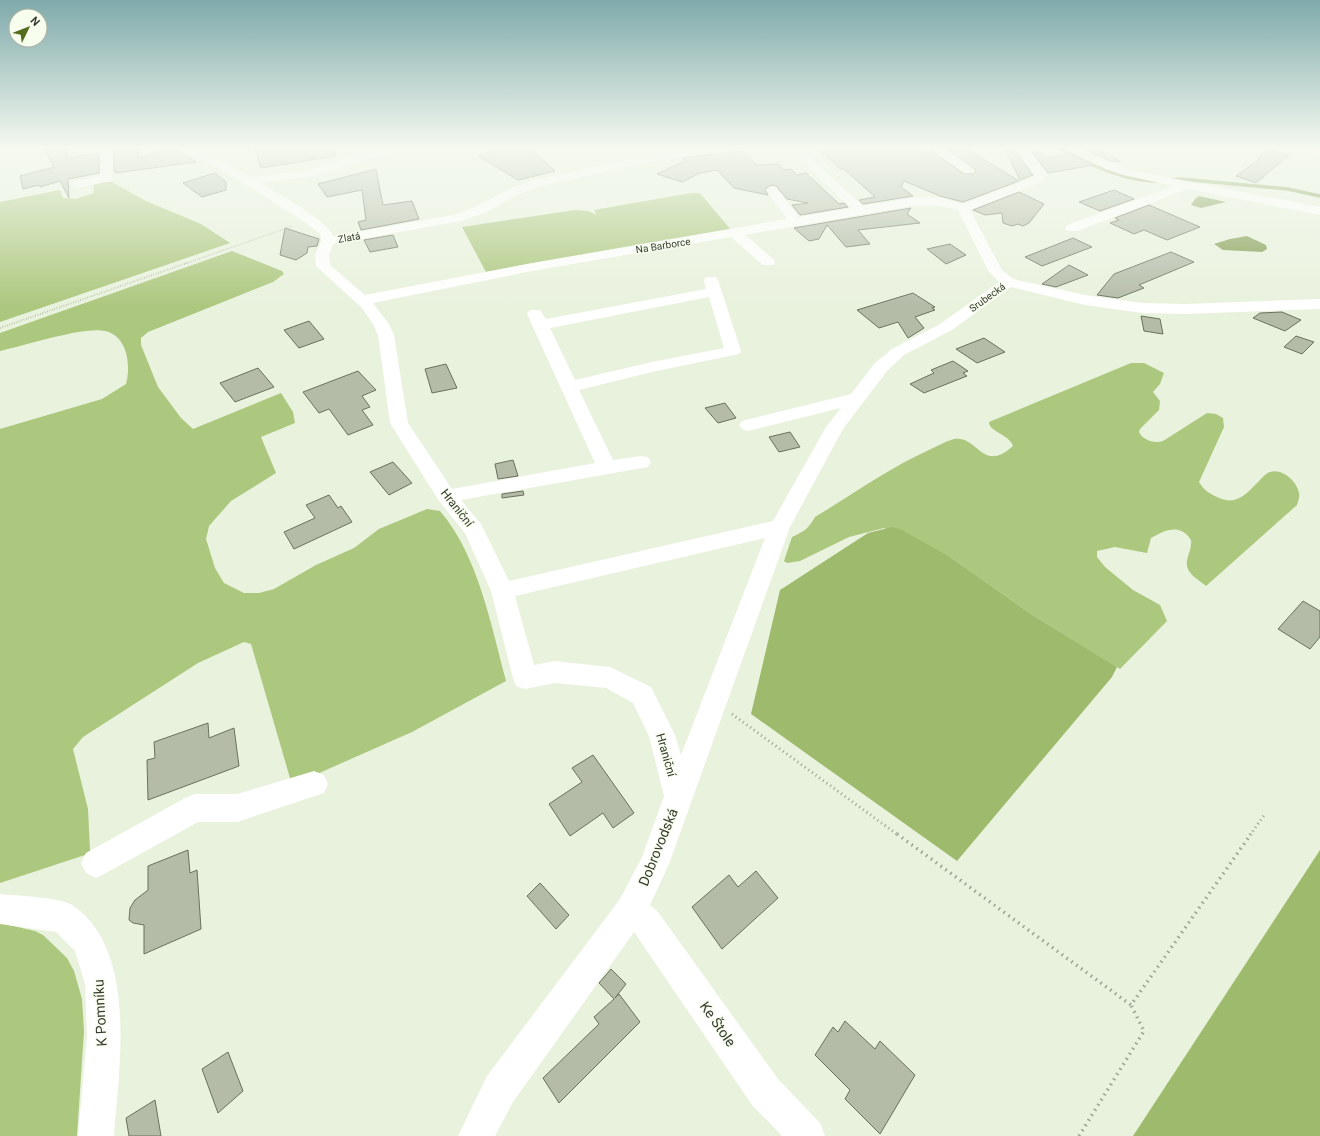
<svg xmlns="http://www.w3.org/2000/svg" width="1320" height="1136" font-family="Roboto,sans-serif">
  <style>
    .green { fill: #acc77e }
    .forest { fill: #9ebb6d }
    .water { fill: #819c4f }
    .lines { fill: none; stroke-linecap: round; stroke-linejoin: round }
    .stream { stroke: #819c4f; stroke-width: 3.5 }
    .building { fill: #b4bca8; stroke: #69715f }
    .path-far3 { stroke: #9ba192; stroke-width: 1.5; stroke-dasharray: 0.5 1.5; stroke-linecap: butt }
    .path-far2 { stroke: #9ba192; stroke-width: 2; stroke-dasharray: 0.5 2; stroke-linecap: butt }
    .path-far1 { stroke: #9ba192; stroke-width: 3; stroke-dasharray: 1 3.5; stroke-linecap: butt }
    .path { stroke: #9ba192; stroke-width: 3.5; stroke-dasharray: 1.5 4.5; stroke-linecap: butt }
    .minor { fill: #fff; fill-rule: evenodd }
    .labels { text-anchor: middle; stroke-width: 3; stroke-linejoin: round; paint-order: stroke }
    .far-street-label { font-size: 10px; fill: #383b33; stroke: #f7feee }
    .street-label { font-size: 12px; fill: #383b33; stroke: #f7feee }
    .near-street-label { font-size: 14px; fill: #383b33; stroke: #f7feee }
  </style>
  <rect width="100%" height="100%" fill="#e9f2dd"/>
  <g class="green">
    <path d="M103 182H112L146 201 201 224 230 243 0 322V202L60 190 63 198 76 199 94 193 93 185Z"/>
    <path d="M691 193H700L731 230 486 272 462 227 575 210 588 211 597 215 594 210Z"/>
    <path d="M232 251 282 271 284 274 273 282 148 332 141 338V345L158 387 181 418 193 429 281 393 293 412 295 423 261 437 276 473 231 501 209 526 206 539 215 568 224 583 244 593H259L274 589 316 565 354 548 379 529 427 509 440 511C478 555 491 625 506 681L412 732 292 785 251 644 244 642 198 663 83 737 73 749 88 809 90 851 85 855 0 883V429L102 399 126 384C131 366 128 336 105 331 84 326 23 346 0 351V333Z"/>
    <path d="M1131 363H1144L1164 373 1160 384 1153 392 1160 401 1159 410 1140 429 1139 432C1143 440 1154 444 1163 441L1207 413 1216 414 1223 418 1224 427 1199 482C1204 490 1208 493 1217 497 1237 507 1247 493 1260 480 1263 477 1266 473 1270 472 1282 468 1297 481 1299 493 1300 496 1298 502 1297 505L1206 586C1200 581 1191 576 1188 569 1184 561 1191 552 1191 544 1192 541 1190 538 1188 536 1177 524 1163 531 1151 538L1147 553 1115 547 1097 551V557L1105 567 1133 590 1160 605 1167 621 1120 669 1031 614 953 559 884 528 849 537 800 561 787 563 784 561 792 537C805 531 808 529 815 517 853 494 891 467 931 449 938 446 946 441 954 439 978 435 982 474 1013 446 1009 434 989 432 989 422Z"/>
    <path d="M0 923 35 931 43 935 67 958 74 971 82 999 84 1031 77 1136H0Z"/>
  </g>
  <g class="forest">
    <path d="M892 527 902 530 953 559 1031 614 1117 667 1112 677 957 861 751 714 780 590 868 533Z"/>
    <path d="M1320 850V1136H1133Z"/>
  </g>
  <g class="water">
    <path d="M1199 196 1226 202 1201 208 1191 205 1196 198Z"/>
    <path d="M1247 236 1266 245 1267 249 1262 252 1223 250 1214 244 1230 239Z"/>
  </g>
  <g class="lines">
    <g class="stream">
      <path d="M1058 148C1092 165 1123 182 1162 181"/>
      <path d="M1171 180 1181 179 1288 189 1320 196"/>
    </g>
  </g>
  <g class="building">
    <path d="M44 148H67V158L99 153V173L68 179 69 198 60 181 40 187 39 185 23 189 20 176 54 167Z"/>
    <path d="M126 148H138V158L173 148 196 162 116 173V171H114V150Z"/>
    <path d="M255 148H335V156L261 168Z"/>
    <path d="M506 148H530L555 171 518 180 478 156Z"/>
    <path d="M855 148H915L923 153 933 152 964 174H973L976 170 948 149 965 148 1019 181 963 202 940 196 904 181 901 187 913 196 863 204 859 200 875 197 844 169H840L822 152Z"/>
    <path d="M1097 149 1120 161 1114 162 1087 151Z"/>
    <path d="M1268 150 1289 155 1256 183 1236 176 1258 160 1260 156Z"/>
    <path d="M743 151 756 165 779 164 784 170 791 169 797 175 806 173 839 204 844 203 848 207 800 215 792 205 808 203 787 199 776 186 771 185 765 189 768 195 734 188 717 170 700 173 682 182 657 174 685 161 682 158Z"/>
    <path d="M1006 151 1016 152 1033 175 1020 180Z"/>
    <path d="M1032 152 1042 153 1045 158 1070 154 1094 165 1048 173Z"/>
    <path d="M376 169 383 205 412 201 419 219 361 230 358 222 366 220 362 190 327 197 318 184Z"/>
    <path d="M215 173 226 182V190L202 197 183 183Z"/>
    <path d="M1114 190 1134 199 1100 211 1079 202Z"/>
    <path d="M1019 192 1044 204 1029 223 1023 226 1018 224 1012 226 1003 223 1002 213 985 215 973 210Z"/>
    <path d="M1149 205 1200 227 1167 240 1144 230 1134 234 1110 223 1119 220 1115 218Z"/>
    <path d="M911 208 907 214 920 223 858 230 870 244 846 247 827 225 819 239 809 241 794 228Z"/>
    <path d="M285 228 319 239 317 246 308 247 307 253 296 260 280 255Z"/>
    <path d="M393 235 398 247 370 252 364 240Z"/>
    <path d="M1073 238 1092 247 1042 266 1025 257Z"/>
    <path d="M950 244 966 255 946 264 927 249Z"/>
    <path d="M1171 252 1194 262 1139 285 1144 288 1118 298 1097 295 1114 274Z"/>
    <path d="M1069 265 1088 275 1056 287 1042 284Z"/>
    <path d="M913 293 935 307 932 308 935 310 915 317 924 328 908 338 898 322 879 328 857 310Z"/>
    <path d="M1282 312 1301 320 1285 331 1253 318 1260 313Z"/>
    <path d="M1141 316 1160 319 1163 334 1144 331Z"/>
    <path d="M309 321 324 339 299 348 284 330Z"/>
    <path d="M1296 336 1314 342 1302 354 1284 347Z"/>
    <path d="M984 338 1005 352 977 363 956 349Z"/>
    <path d="M953 361 968 371 963 373 967 376 924 393 910 384 934 373 931 370Z"/>
    <path d="M446 364 457 388 432 393 425 369Z"/>
    <path d="M258 368 274 387 235 402 220 383Z"/>
    <path d="M358 371 376 390 362 396 370 407 362 410 373 425 348 435 329 409 319 413 303 392Z"/>
    <path d="M725 403 736 418 718 423 705 408Z"/>
    <path d="M790 432 800 447 779 452 769 437Z"/>
    <path d="M513 460 518 476 498 479 495 464Z"/>
    <path d="M393 462 412 483 389 495 370 472Z"/>
    <path d="M523 491 524 495 502 498V494Z"/>
    <path d="M329 495 338 508 341 506 352 522 294 549 284 532 315 518 306 505Z"/>
    <path d="M1303 601 1320 611V637L1310 649 1278 629Z"/>
    <path d="M208 723 209 738 234 728 239 766 148 800 147 760 155 758 154 742Z"/>
    <path d="M593 755 634 813 613 828 603 813 570 836 549 804 582 782 572 768Z"/>
    <path d="M188 850 190 873 197 870 201 929 144 954V925L133 923 129 920 130 908 135 900 148 890V866Z"/>
    <path d="M756 871 778 898 722 949 692 907 729 875 738 887Z"/>
    <path d="M540 883 569 915 556 929 527 896Z"/>
    <path d="M611 969 626 984 615 998 619 994 640 1022 559 1103 543 1078 599 1024 594 1017 614 999 599 983Z"/>
    <path d="M845 1021 875 1049 880 1041 915 1075 880 1134 845 1099 850 1090 815 1055 833 1027 838 1032Z"/>
    <path d="M228 1052 243 1091 218 1113 202 1069Z"/>
    <path d="M155 1100 161 1136H129L126 1118Z"/>
  </g>
  <g class="lines">
    <path class="path-far3" d="M184 264 293 226"/>
    <path class="path-far2" d="M0 328 187 263"/>
    <g class="path-far1">
      <path d="M732 714 898 835"/>
      <path d="M1250 835 1265 814"/>
    </g>
    <g class="path">
      <path d="M897 834 1131 1005 1251 834"/>
      <path d="M1079 1136 1144 1031 1131 1005"/>
    </g>
    <g class="minor">
      <path d="M101 148H113L112 178 110 181 78 188 74 187 72 184 74 181 100 176Z"/>
      <path d="M181 148H195L251 177 309 170 383 148H399L398 150 310 177 261 183C275 192 329 221 333 236L454 215 475 207 511 188 538 179 644 157 699 148H724L718 151 644 163 541 186 519 194 485 213 461 221 333 244 329 255 330 265 365 295 532 263 787 219 766 190 772 186 776 187 799 217 851 208 789 148H800L863 206 917 197 941 198 963 204 1035 176 1015 148H1027L1047 174 1044 181 970 210 1002 270 1013 279 1085 295 1142 303 1186 304 1320 299V309L1186 314 1142 313 1085 305 1011 287 952 330 904 355 887 371 843 429 790 527 669 864 650 905 658 912 778 1079 820 1123 825 1136H782L752 1105 634 932 513 1102 495 1136H458L487 1076 620 899 642 857 664 796 649 736 633 703 606 688 555 683 525 689 516 686 513 678 491 591 465 533 439 501 390 423 378 335 373 324 362 308 316 266 315 255 321 241 320 234 306 223 245 184ZM917 205 941 206 958 210 989 272 999 282 940 324 892 349 875 363 851 394 742 421 739 425 742 429 748 431 841 408 826 427 773 521 509 581 481 524 461 500 648 467 651 462 648 457 641 456 613 460 579 390 652 372 739 354 741 351 718 280 716 277H706L704 280 706 289 546 319 540 310H530L527 313 532 325 595 463 452 489 408 423 394 335 389 324 373 303 532 271 731 237 763 265H773L775 262 773 259 745 235ZM709 297 724 348 652 362 575 380 550 328ZM765 538 681 755 675 735 651 687 610 667 555 661 534 665 515 596Z"/>
      <path d="M933 148H944L975 171 973 173H965L935 152Z"/>
      <path d="M1062 148H1076L1130 170 1320 207V215L1188 189 1077 231H1067L1065 228 1067 225 1174 186 1123 175 1106 169Z"/>
      <path d="M1299 148 1320 149V155L1301 150Z"/>
      <path d="M314 771 324 775 328 784 324 793 237 822H198L106 873 96 878 86 873 81 863 86 853 185 798 195 794H237Z"/>
      <path d="M0 894C17 896 62 897 74 906 138 952 119 1068 114 1136H78L87 1036 85 984 75 951 56 932 0 924Z"/>
    </g>
  </g>
  <linearGradient id="sky" x2="0" y2="1"><stop stop-color="#7faaab"/><stop offset="0.48" stop-color="#f5f9f0"/><stop offset="1" stop-color="#f5f9f0" stop-opacity="0"/></linearGradient>
  <rect width="1320" height="307" fill="url(#sky)"/>
  <g class="labels">
    <g class="far-street-label">
      <text transform="translate(349 237) rotate(-10)" y="4">Zlatá</text>
      <text transform="translate(663 245) rotate(-9)" y="4">Na Barborce</text>
      <text transform="translate(987 297) rotate(-36)" y="4">Srubecká</text>
    </g>
    <g class="street-label">
      <text transform="translate(457 508) rotate(52)" y="4">Hraniční</text>
      <text transform="translate(666 755) rotate(74)" y="4">Hraniční</text>
    </g>
    <g class="near-street-label">
      <text transform="translate(658 847) rotate(-68)" y="5">Dobrovodská</text>
      <text transform="translate(100 1013) rotate(-93)" y="5">K Pomníku</text>
      <text transform="translate(718 1024) rotate(55)" y="5">Ke Štole</text>
    </g>
  </g>
  <g transform="translate(28 28) rotate(47)"><circle r="19" fill="#f7feee" stroke="#abb0a3"/>
  <path d="M0-3L7 15L0 10L-7 15Z" fill="#536c1e"/>
  <text y="-6" font-size="11" font-weight="bold" text-anchor="middle" fill="#383b33">N</text>
  </g>
</svg>
